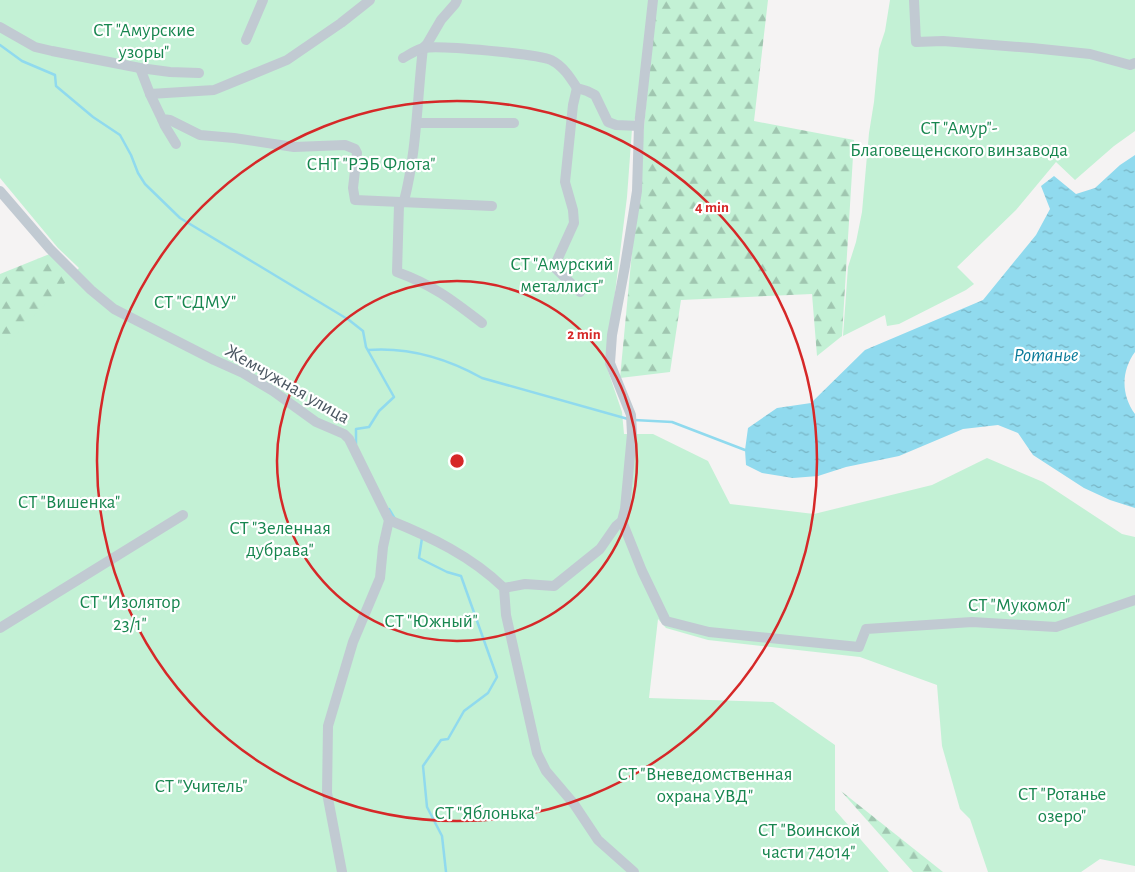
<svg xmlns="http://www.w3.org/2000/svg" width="1135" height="872" font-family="'Alegreya Sans',sans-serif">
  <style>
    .forest { fill: url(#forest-firs) }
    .garden { fill: #c3f1d5 }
    .water { fill: url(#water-ripples) }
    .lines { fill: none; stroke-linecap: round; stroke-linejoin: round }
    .stream { stroke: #90daee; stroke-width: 2.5 }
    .minor { stroke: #c1cad2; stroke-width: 10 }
    .ring { fill: none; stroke: #d62828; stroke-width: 2.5 }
    .labels { text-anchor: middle; stroke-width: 4.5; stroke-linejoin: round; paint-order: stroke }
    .park-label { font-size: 19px; fill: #17864f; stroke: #fff }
    .street-label { font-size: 19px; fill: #4a5661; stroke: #fff }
    .water-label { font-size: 20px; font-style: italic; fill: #0c7c9b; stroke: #fff }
    .centre { fill: #d62828; stroke: #fff; stroke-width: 2.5 }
    .ring-label { font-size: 15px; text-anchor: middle; font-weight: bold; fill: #d62828; stroke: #fff; stroke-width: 4.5; stroke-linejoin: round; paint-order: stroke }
  </style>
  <defs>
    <pattern id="forest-firs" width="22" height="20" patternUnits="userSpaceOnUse" patternTransform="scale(1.25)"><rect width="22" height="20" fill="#c3f1d5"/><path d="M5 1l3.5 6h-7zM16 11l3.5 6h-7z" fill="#a0c6b0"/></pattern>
    <pattern id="water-ripples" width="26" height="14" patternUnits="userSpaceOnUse" patternTransform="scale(1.25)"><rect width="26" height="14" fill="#90daee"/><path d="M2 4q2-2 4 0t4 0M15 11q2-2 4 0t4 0" fill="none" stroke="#78b4c4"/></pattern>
  </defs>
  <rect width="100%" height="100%" fill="#f5f3f3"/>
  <g class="forest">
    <path d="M656 0H768L754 121 854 140 842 336 817 356 812 294 681 300 670 372 620 378Z"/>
    <path d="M52 253 118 327 0 419V274Z"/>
    <path d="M841 791 943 872H913Z"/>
  </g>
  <g class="garden">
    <path d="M0 0H649L637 111 632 129 627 197 606 365 622 412 624 434H653L708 461 730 504 814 514 932 485 987 458 1043 482 1122 534 1135 537V866L1100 859 1081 872H988L970 819 960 809 942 746 937 685 860 657 708 640 666 628 658 619 649 698 773 702 835 745V810L889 872H0V352L79 268 58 248 0 178Z"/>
    <path d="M890 0H1135V131L1114 146 1075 180 1056 162 1016 210 957 267 974 284 966 290 899 324 887 326 885 315 843 336 848 267 856 242 862 212 869 133 874 102 879 49 885 31Z"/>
  </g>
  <path class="water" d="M1135 155V352C1121 371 1121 395 1135 414V508L1110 500 1084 488 1033 455 1018 433 998 425 963 429 899 456 846 467 818 476 793 478 762 473 746 465 745 450 748 428 777 408 811 403 865 350 983 300 1036 235 1050 209 1041 186 1054 176 1076 194 1095 188 1120 165Z"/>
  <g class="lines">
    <g class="stream">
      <path d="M0 45 22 61 55 75 56 86 93 117 120 135 131 155 138 173 145 184 180 218 349 320 363 331 366 347 394 397 379 411 369 427 356 429V444"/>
      <path d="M368 350C408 347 448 359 482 378L628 419"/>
      <path d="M634 420 672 422 745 450"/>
      <path d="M389 509 395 519"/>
      <path d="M422 538 419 558 447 572 461 576 497 677 488 693 464 711 448 739 441 740 423 766 427 807 442 836 446 872"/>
    </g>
    <g class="minor">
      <path d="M457 0 455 4 441 20 427 44 423 48C417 99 417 151 404 201L399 205 397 272C433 285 452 300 482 323"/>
      <path d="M914 0 916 42 943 41 1032 48 1090 54 1130 65 1135 63"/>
      <path d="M0 27 35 47 52 51 140 68 170 72 199 73"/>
      <path d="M246 40 263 0"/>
      <path d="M403 58C409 55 417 49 424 48 439 45 538 54 551 60 563 66 570 77 577 88L587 91 595 95 608 122 616 125 639 126"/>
      <path d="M140 68 150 94 214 90 287 60 341 23 370 0"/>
      <path d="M577 88 573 105 565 182 573 210 574 223 554 267 580 292"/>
      <path d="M150 94 162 119 170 120 200 135 234 138 294 147 345 145 355 149 357 153 353 188 355 200 492 206"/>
      <path d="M162 119 165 126 176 144"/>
      <path d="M418 123H514"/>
      <path d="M0 191 50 249 91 290 114 309 214 360 243 373 273 391 316 422 344 434 349 439 389 520"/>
      <path d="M389 520C431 537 471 556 504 588L506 615 537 753 546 771 574 804 598 840 634 872"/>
      <path d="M622 521 642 571 666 621 709 632 859 647 866 629 972 622 1056 627 1135 600"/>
      <path d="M504 588 525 584 554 586 600 549 616 526 622 521 625 509 632 434 631 415 610 363 612 335 625 266 637 191 639 126 653 0"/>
      <path d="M0 628 183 515"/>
      <path d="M342 872 327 793 328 726 353 642 380 578 383 547 389 520"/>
    </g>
  </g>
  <g class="ring">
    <circle cx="457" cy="461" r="180"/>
    <circle cx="457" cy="461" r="360"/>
  </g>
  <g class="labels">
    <g class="park-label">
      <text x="144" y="36">СТ "Амурские<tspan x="144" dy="22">узоры"</tspan></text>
      <text x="959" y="134">СТ "Амур"-<tspan x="959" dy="22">Благовещенского винзавода</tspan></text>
      <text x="371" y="170">СНТ "РЭБ Флота"</text>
      <text x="562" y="270">СТ "Амурский<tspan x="562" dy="22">металлист"</tspan></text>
      <text x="195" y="308">СТ "СДМУ"</text>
      <text x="69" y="508">СТ "Вишенка"</text>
      <text x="280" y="534">СТ "Зеленная<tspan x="280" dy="22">дубрава"</tspan></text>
      <text x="130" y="608">СТ "Изолятор<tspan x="130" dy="22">23/1"</tspan></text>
      <text x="1019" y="611">СТ "Мукомол"</text>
      <text x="431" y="627">СТ "Южный"</text>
      <text x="705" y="780">СТ "Вневедомственная<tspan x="705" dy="22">охрана УВД"</tspan></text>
      <text x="201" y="792">СТ "Учитель"</text>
      <text x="1062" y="800">СТ "Ротанье<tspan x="1062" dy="22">озеро"</tspan></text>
      <text x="487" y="819">СТ "Яблонька"</text>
      <text x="809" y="836">СТ "Воинской<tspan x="809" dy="22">части 74014"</tspan></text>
    </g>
    <g class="street-label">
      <text transform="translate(288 383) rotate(30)" y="7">Жемчужная улица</text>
    </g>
    <g class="water-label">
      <text x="1046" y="361">Ротанье</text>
    </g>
  </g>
  <circle cx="457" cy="461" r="8" class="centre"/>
  <g class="ring-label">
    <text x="712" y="212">4 min</text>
    <text x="584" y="339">2 min</text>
  </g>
</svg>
